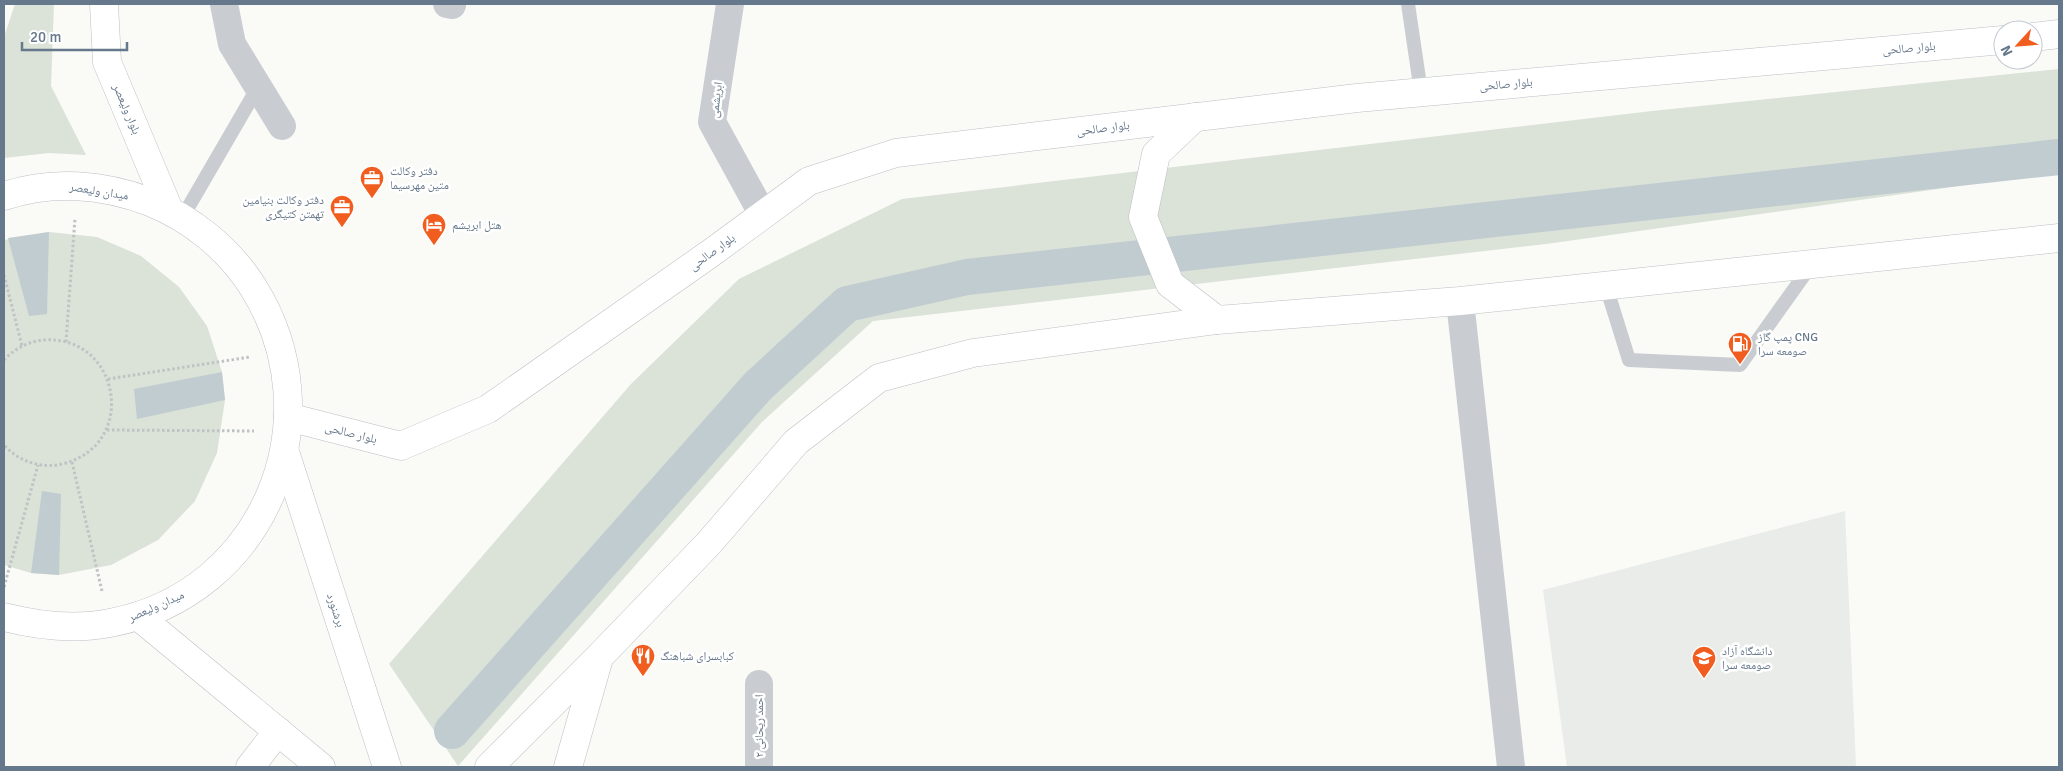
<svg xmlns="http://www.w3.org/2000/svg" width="2063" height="771" font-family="Signika,'Noto Naskh Arabic',sans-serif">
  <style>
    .built { fill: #eaecea }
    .green { fill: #dbe2d8 }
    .water { fill: #c1ccd1 }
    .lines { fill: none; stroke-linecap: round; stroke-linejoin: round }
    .canal { stroke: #c1ccd1; stroke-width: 36 }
    .secondary-casing { stroke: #bbc0c5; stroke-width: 29 }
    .path { stroke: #c0c3c5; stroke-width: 3; stroke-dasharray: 2.5 2.5; stroke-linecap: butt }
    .lane { stroke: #c9cdd1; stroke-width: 14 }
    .street { stroke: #c9cdd1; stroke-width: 28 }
    .secondary { stroke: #fff; stroke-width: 28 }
    .labels { text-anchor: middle; stroke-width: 5; stroke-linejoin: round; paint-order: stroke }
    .street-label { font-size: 12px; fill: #66788b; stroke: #fff }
    .poi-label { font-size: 12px; fill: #66788b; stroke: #fff; text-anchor: start }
  </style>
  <rect width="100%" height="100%" fill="#fafaf7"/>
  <path class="built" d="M1845 511 1856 767H1567L1543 590Z"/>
  <g class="green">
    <path d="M15 4H54L51 86 86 155 49 153 4 158V37Z"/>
    <path d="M2059 69V172L1546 244 873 321 762 422 458 766 389 664 631 384 739 279 902 199 1652 111Z"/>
    <path d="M49 232 97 237 141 256 179 287 207 326 222 372 225 400 217 453 195 501 158 540 111 565 59 575 31 573 4 565V240Z"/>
  </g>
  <g class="water">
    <path d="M49 232 47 314 29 316 8 238Z"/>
    <path d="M222 372 225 400 137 419 134 389Z"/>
    <path d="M42 491 61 494 59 575 31 573Z"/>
  </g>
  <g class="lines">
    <path class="canal" d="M452 731 758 386 847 304 967 277 2059 157"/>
    <defs>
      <g id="secondary">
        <path d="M104 4 107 62 169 210"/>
        <path d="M2033 37 2059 34"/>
        <path d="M1195 117 1156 154 1143 217 1170 284 1217 320"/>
        <path d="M4 196C52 180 103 184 150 202 192 219 229 249 253 287 336 419 265 594 110 623 74 630 39 626 4 617"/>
        <path d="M288 417 401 446 488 409 711 253 809 181 896 153 1357 98 2003 40"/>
        <path d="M285 452 387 767"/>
        <path d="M138 616 321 767"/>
        <path d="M250 767 278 731"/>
        <path d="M489 767 599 657 709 543 796 442 879 378 973 353 1217 320 1460 301 2059 238"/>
        <path d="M568 767 599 658"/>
      </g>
    </defs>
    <use href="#secondary" class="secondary-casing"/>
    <g class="path">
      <path d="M4 275 22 346"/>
      <path d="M66 342 75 218"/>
      <path d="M4 360C14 349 29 341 44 340 121 335 139 446 62 464 41 469 18 461 4 445"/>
      <path d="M108 379 250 357"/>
      <path d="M107 430 254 431"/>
      <path d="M72 462 102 591"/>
      <path d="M4 587 38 465"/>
    </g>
    <g class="lane">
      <path d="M1408 4 1421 92"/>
      <path d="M182 218 258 87"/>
      <path d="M1606 286 1629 360 1740 365 1812 264"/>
    </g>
    <g class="street">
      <path d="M224 4 232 44 282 126"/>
      <path d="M447 4 452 5"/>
      <path d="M730 4 712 122 763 215"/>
      <path d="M1460 301 1511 767"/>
      <path d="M759 767V684"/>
    </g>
    <use href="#secondary" class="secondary"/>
  </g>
  <defs>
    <symbol id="office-pin" viewBox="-11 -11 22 30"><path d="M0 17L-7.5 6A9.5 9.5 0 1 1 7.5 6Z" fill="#f15d1f" stroke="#fff"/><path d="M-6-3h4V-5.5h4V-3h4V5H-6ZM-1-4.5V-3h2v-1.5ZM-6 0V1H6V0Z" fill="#fff"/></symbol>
    <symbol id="hotel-pin" viewBox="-11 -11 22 30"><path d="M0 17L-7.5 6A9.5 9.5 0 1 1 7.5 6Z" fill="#f15d1f" stroke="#fff"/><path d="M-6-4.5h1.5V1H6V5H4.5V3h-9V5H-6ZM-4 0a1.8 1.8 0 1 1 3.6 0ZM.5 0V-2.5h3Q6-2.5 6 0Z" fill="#fff"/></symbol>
    <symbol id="fuel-pin" viewBox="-11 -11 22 30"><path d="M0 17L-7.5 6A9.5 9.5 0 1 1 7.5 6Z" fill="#f15d1f" stroke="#fff"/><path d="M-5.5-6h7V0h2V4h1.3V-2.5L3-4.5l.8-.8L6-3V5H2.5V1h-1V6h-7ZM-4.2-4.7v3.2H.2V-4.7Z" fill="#fff"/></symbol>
    <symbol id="restaurant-pin" viewBox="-11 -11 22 30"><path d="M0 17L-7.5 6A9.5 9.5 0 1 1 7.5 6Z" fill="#f15d1f" stroke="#fff"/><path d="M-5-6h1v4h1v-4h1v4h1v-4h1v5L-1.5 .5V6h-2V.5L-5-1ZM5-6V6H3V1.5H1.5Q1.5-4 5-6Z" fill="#fff"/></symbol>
    <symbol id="university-pin" viewBox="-11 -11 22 30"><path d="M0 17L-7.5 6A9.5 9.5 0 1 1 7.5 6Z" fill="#f15d1f" stroke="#fff"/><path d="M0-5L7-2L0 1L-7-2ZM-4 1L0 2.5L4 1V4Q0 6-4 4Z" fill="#fff"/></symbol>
  </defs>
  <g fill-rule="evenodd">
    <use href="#office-pin" x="358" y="164" width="28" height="38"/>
    <use href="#office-pin" x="328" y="193" width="28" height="38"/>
    <use href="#hotel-pin" x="420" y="211" width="28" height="38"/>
    <use href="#fuel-pin" x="1726" y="330" width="28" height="38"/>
    <use href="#restaurant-pin" x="629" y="642" width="28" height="38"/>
    <use href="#university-pin" x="1690" y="644" width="28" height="38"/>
  </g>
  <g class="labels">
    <g class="street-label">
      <text transform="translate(1909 48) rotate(-5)" y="4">بلوار صالحی</text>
      <text transform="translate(1506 84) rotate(-5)" y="4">بلوار صالحی</text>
      <text transform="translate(716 100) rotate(-83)" y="4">ابریشمی</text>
      <text transform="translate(127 109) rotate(67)" y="4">بلوار ولیعصر</text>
      <text transform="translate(1103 128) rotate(-7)" y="4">بلوار صالحی</text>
      <text transform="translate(99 191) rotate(9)" y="4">میدان ولیعصر</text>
      <text transform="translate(712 252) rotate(-36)" y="4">بلوار صالحی</text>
      <text transform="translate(351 433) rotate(14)" y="4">بلوار صالحی</text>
      <text transform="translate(156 606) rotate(-24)" y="4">میدان ولیعصر</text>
      <text transform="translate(336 610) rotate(72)" y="4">برشنورد</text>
      <text transform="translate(759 726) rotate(-90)" y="4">احمد ریحانی ۲</text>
    </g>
    <g class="poi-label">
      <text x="390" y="175">دفتر وکالت<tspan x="390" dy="14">متین مهرسیما</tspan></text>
      <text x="324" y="204" text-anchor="end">دفتر وکالت بنیامین<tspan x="324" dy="14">تهمتن کتیگری</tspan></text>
      <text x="452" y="229">هتل ابریشم</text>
      <text x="1758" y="341">پمپ گاز CNG<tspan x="1758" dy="14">صومعه سرا</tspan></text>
      <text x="1722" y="655">دانشگاه آزاد<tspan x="1722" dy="14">صومعه سرا</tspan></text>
      <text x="660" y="660">کبابسرای شباهنگ</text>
    </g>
  </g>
  <rect width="2063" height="771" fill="none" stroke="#66788b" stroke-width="10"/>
  <g transform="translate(2018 45) rotate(244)"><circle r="24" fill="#ffffff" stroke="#c2c9d1"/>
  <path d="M0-4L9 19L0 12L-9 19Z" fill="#f15d1f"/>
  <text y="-8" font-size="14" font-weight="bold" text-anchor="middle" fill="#66788b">N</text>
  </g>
  <path d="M22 42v8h105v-8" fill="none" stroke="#66788b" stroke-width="2.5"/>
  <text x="30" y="42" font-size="15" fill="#66788b" stroke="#ffffff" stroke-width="4" paint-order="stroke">20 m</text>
</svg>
